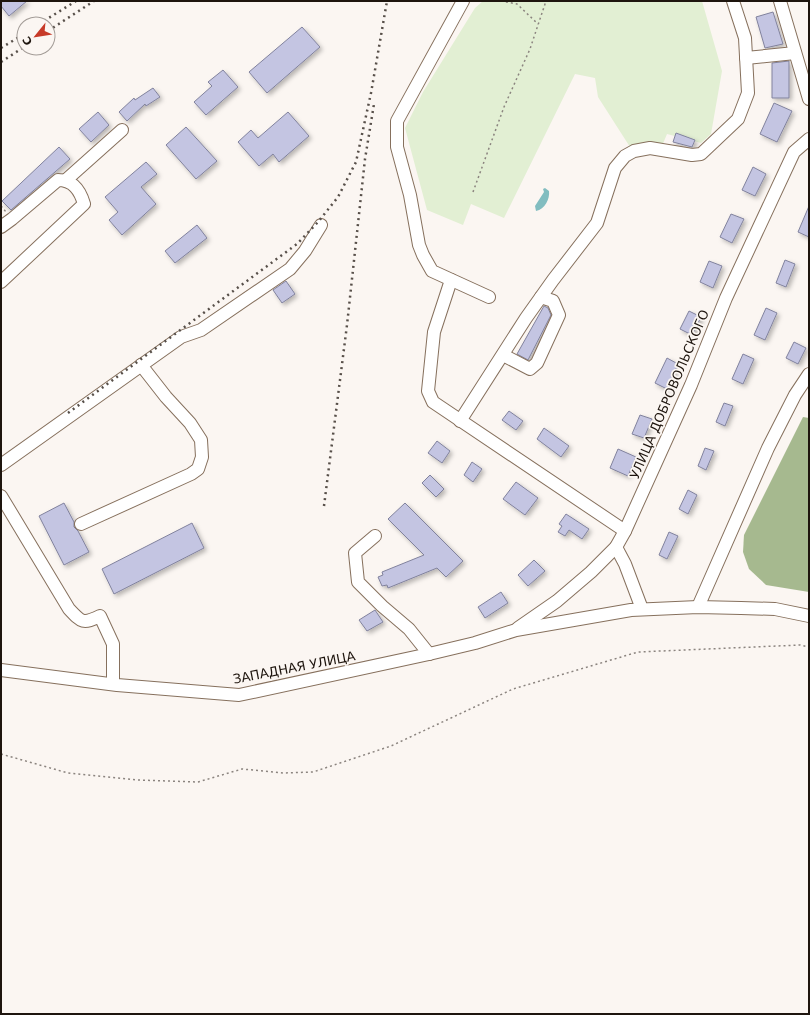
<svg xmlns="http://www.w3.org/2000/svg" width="810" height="1015" font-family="'DejaVu Sans',sans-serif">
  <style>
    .green { fill: #e2efd3 }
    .forest { fill: #a6b98f }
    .water { fill: #82bdc0 }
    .building { fill: #c4c5e2; stroke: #81829d; filter: url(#shadow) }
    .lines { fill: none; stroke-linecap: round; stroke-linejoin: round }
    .minor-casing { stroke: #86705d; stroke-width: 14 }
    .path { stroke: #8b847f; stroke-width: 1.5; stroke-dasharray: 2 3; stroke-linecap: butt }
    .minor { stroke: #fff; stroke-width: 12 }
    .rail { stroke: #574f49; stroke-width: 2.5; stroke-dasharray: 2 4; stroke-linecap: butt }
    .labels { text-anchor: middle; stroke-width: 3.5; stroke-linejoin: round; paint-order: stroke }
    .street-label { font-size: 13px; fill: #1e150e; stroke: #fbf6f2 }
  </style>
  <defs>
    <filter id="shadow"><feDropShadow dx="2.5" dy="2.5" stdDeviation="2" flood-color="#0004"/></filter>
  </defs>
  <rect width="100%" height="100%" fill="#fbf6f2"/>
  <path class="green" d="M483 1H702L722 71 711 134 701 143 667 134 662 146 630 147 598 97 595 78 575 74 504 218 471 204 463 225 427 210 405 128 423 92 475 8Z"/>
  <path class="forest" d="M803 417 809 418V592L766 585 749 569 743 552 744 535Z"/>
  <path class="water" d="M545 188 549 191C550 199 545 209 536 211L535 206 544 192 543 189Z"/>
  <g class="building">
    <path d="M1 1H27L9 16 1 6Z"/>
    <path d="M773 12 783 44 765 48 756 17Z"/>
    <path d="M302 27 320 47 267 93 249 72Z"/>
    <path d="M789 61V98H772V63Z"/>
    <path d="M223 70 238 87 206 115 194 102 212 86 208 82Z"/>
    <path d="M153 88 160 97 146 106 145 104 127 121 119 112 134 98 135 100Z"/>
    <path d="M774 103 792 111 777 142 760 134Z"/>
    <path d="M98 112 109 125 91 142 79 129Z"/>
    <path d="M288 112 309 136 279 162 273 154 259 166 238 142 251 130 258 138Z"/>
    <path d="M186 127 217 161 196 179 166 145Z"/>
    <path d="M676 133 695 140 692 147 673 142Z"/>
    <path d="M59 147 70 159 11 210 2 201Z"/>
    <path d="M146 162 157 174 141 187 156 204 122 235 109 220 118 212 105 197Z"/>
    <path d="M753 167 766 174 755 196 742 190Z"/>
    <path d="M809 206V237L798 232Z"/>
    <path d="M731 214 744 219 732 243 720 237Z"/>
    <path d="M197 225 207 238 175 263 165 251Z"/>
    <path d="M785 260 795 264 786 287 776 283Z"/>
    <path d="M709 261 722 266 713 288 700 282Z"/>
    <path d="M286 281 295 294 282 303 273 290Z"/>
    <path d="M544 306 548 308 551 315 528 360 517 354Z"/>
    <path d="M766 308 777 313 765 340 754 335Z"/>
    <path d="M689 311 701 317 692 335 680 329Z"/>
    <path d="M794 342 806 348 798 364 786 358Z"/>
    <path d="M743 354 754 359 743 384 732 379Z"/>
    <path d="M667 358 678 364 667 389 655 383Z"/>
    <path d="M724 403 733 406 725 426 716 422Z"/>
    <path d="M509 411 523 421 516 430 502 420Z"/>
    <path d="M640 415 652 419 644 438 632 434Z"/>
    <path d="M544 428 569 446 561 457 537 439Z"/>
    <path d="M437 441 450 451 442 463 428 453Z"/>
    <path d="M705 448 714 451 706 470 698 466Z"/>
    <path d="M618 449 636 457 628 476 610 468Z"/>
    <path d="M472 462 482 469 473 482 464 475Z"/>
    <path d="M430 475 444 489 436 497 422 483Z"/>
    <path d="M516 482 538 498 525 515 503 499Z"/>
    <path d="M688 490 697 495 688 514 679 509Z"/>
    <path d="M64 503 74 522V527L78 531 89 552 64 565 39 516Z"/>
    <path d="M405 503 463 561 446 577 437 568 388 588 387 585 382 586 378 577 383 575 382 572 424 555 388 519Z"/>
    <path d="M566 514 589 529 582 539 569 530 565 536 558 532 562 526 559 524Z"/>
    <path d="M192 523 204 548 114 594 102 569Z"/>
    <path d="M669 532 678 536 667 559 659 555Z"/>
    <path d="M534 560 545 571 528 586 518 575Z"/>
    <path d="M501 592 508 603 485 618 478 607Z"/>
    <path d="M375 610 383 622 367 631 359 620Z"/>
  </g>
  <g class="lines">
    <defs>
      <g id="minor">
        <path d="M463 1 397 121V147L410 195 419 245 423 255 432 271 489 297"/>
        <path d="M780 1 809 99"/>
        <path d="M746 58 795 53"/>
        <path d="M66 180 122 130"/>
        <path d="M1 227 12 219 58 180C73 180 80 190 84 204L1 282"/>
        <path d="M451 280 434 332 428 391 433 402 625 531"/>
        <path d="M503 355 530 369 537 363 559 315 553 301 541 297"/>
        <path d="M460 421 526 318 553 280 597 223 615 168 625 156 634 151 650 148 692 155 701 154 738 119 748 93 745 38 733 1"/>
        <path d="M1 465 181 337 201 330 290 269 305 251 321 225"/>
        <path d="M1 496 69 609C82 623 83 624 100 616L113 644V684"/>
        <path d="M81 524 191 474 198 469 202 457 201 440 190 423 166 397 141 365"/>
        <path d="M375 536 355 553 358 582 382 606 409 629 429 654"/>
        <path d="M616 547 625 564 642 609"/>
        <path d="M698 607 768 448 795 395 809 374"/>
        <path d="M518 628 557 601 591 572 616 547 625 531 691 385 726 298 794 152 809 139"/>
        <path d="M1 670 117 685 239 695 429 654 475 643 516 630 631 610 698 607 741 608 775 609 809 616"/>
      </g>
    </defs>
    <use href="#minor" class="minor-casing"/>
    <g class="path">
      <path d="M501 1 517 4 538 24"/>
      <path d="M473 192 504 107 530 49 546 1"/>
      <path d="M1 206 6 212"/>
      <path d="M1 754 68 773 137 780 198 782 242 769 284 773 313 772 391 746 513 689 638 652 800 645 809 647"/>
    </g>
    <use href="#minor" class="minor"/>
    <g class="rail">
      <path d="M39 24 76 1"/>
      <path d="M48 31 94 1"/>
      <path d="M1 48 24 34"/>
      <path d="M1 62 24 47"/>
      <path d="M68 413 297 244 318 222 338 197 356 162 371 93 387 1"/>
      <path d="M324 506 347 325 365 159 374 104"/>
    </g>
  </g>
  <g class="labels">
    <g class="street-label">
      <text transform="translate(669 394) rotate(-67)" y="5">УЛИЦА ДОБРОВОЛЬСКОГО</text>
      <text transform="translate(294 667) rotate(-11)" y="5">ЗАПАДНАЯ УЛИЦА</text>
    </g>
  </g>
  <rect width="810" height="1015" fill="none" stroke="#1e150e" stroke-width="4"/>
  <g transform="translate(36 36) rotate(240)"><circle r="19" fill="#fbf6f2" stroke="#a39c97"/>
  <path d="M0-3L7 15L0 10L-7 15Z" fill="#c73a28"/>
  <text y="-6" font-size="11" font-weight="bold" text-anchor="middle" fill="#1e150e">С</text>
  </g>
</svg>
